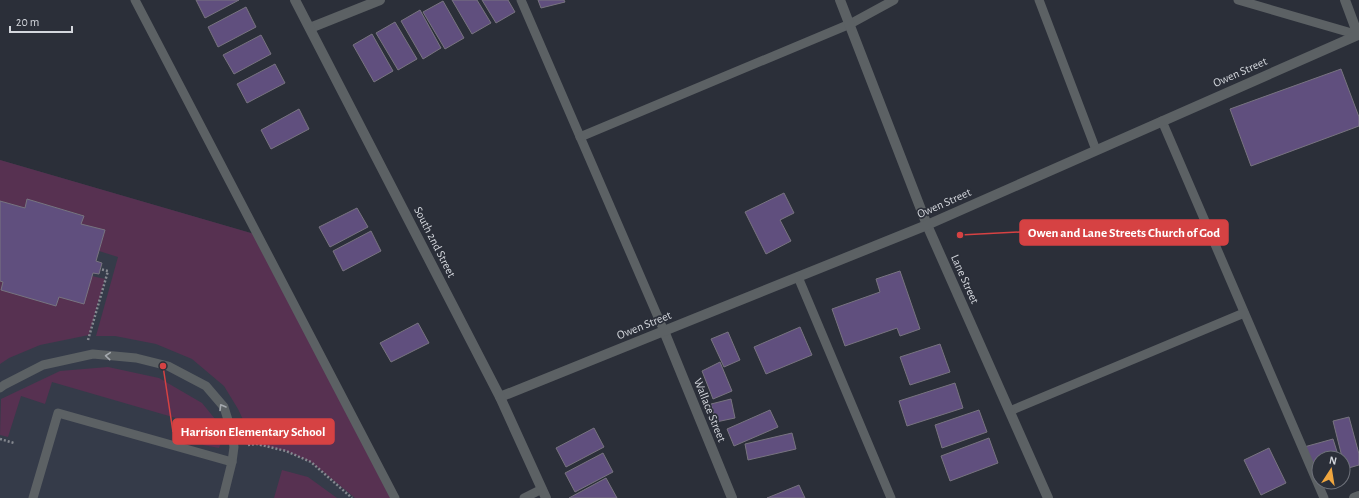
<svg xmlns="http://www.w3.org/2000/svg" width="1359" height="498" font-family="'Alegreya Sans',sans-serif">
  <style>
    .built { fill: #353b49 }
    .green { fill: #573151 }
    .building { fill: #604f7e; stroke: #787480 }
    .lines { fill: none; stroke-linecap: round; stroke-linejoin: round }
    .path { stroke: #858890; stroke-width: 2.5; stroke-dasharray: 2 2; stroke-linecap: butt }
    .service { stroke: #5c6164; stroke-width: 9 }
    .minor { stroke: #5c6164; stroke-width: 10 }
    .tertiary { stroke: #5c6164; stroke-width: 10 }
    .oneway { stroke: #a4a8ad }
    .labels { text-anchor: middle; stroke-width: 3.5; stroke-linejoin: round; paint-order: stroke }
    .street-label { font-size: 12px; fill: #d4d7dd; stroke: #2b2f39 }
    .leader { fill: none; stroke: #d64243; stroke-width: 1.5 }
    .callout-dot { fill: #d64243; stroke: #2b2f39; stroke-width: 1.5 }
    .callout { fill: #d64243; stroke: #d64243; stroke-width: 1.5 }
    .callout-label { font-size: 13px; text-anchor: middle; font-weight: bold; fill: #fff }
  </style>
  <rect width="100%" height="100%" fill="#2b2f39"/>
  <path class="built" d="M0 160 258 235 395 498H0Z"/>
  <g class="green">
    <path d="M0 160 258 235 395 498H355L311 462 286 451 257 444 246 445 247 428 238 409 224 386 192 359 156 344 115 336H96L118 257 99 251 105 230 81 224 82 215 27 199 25 208 0 201Z"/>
    <path d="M92 276 105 279 89 335 40 345 9 358 0 364V281L3 282 1 290 56 306 59 297Z"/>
    <path d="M108 367 159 378 202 403 215 419 221 443 219 448 203 445 207 427 52 382 45 404 21 396 8 437 0 435 1 399 60 371Z"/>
    <path d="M282 470 308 477 337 498H274Z"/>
  </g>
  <g class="building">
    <path d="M196 0H239L205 18Z"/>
    <path d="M452 0H477L491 23 472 34Z"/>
    <path d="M482 0H508L515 12 496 23Z"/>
    <path d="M538 0H564L565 2 541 8Z"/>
    <path d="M443 1 464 38 445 49 423 12Z"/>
    <path d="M246 7 256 27 218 47 208 27Z"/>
    <path d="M420 10 441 48 423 59 401 21Z"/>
    <path d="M395 22 417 59 398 70 376 33Z"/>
    <path d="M372 34 393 71 374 82 353 45Z"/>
    <path d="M261 35 271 54 234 74 223 55Z"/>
    <path d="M275 64 285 83 247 103 237 84Z"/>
    <path d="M1341 69 1359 117V126L1251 166 1230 109Z"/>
    <path d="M299 109 309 129 271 149 261 130Z"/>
    <path d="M784 193 794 213 780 220 791 241 766 254 745 212Z"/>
    <path d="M27 199 84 216 81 224 105 230 96 261 102 263 99 274 93 273 84 304 59 297 56 306 1 290 3 282 0 281V201L25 208Z"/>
    <path d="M357 208 368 227 330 247 319 227Z"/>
    <path d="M371 231 381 251 343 271 333 251Z"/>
    <path d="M900 271 920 329 900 336 897 328 845 346 832 309 880 292 876 279Z"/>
    <path d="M418 323 429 343 391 362 380 343Z"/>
    <path d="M800 327 812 355 766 374 754 347Z"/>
    <path d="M728 332 740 360 724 367 711 339Z"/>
    <path d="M940 344 950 372 910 385 900 357Z"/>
    <path d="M720 362 732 391 713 399 702 371Z"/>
    <path d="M955 383 963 408 907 426 899 401Z"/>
    <path d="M731 399 735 418 716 422 711 404Z"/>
    <path d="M770 410 778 427 734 446 727 429Z"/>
    <path d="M979 410 987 432 942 448 935 425Z"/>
    <path d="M1349 417 1359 454V465L1345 469 1333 421Z"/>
    <path d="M594 428 604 447 566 467 556 448Z"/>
    <path d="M792 433 796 449 748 460 745 444Z"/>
    <path d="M989 438 998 463 950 481 941 456Z"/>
    <path d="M1333 439 1339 458H1319V479L1304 447Z"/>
    <path d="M1269 448 1286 483 1261 495 1244 460Z"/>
    <path d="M603 453 613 472 575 492 565 473Z"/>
    <path d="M606 478 617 498H569Z"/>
    <path d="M799 485 805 498H767Z"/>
  </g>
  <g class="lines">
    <g class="path">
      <path d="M88 340 108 271 100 269"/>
      <path d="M0 439 14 443"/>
      <path d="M248 445 257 444 286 451 311 462 352 498"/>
    </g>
    <g class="service">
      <path d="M135 0 395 498"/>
      <path d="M521 0 664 331"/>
      <path d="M1039 0 1096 150"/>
      <path d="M1238 0 1358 35"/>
      <path d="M1162 121 1324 498"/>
      <path d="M580 137 850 24 894 0"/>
      <path d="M798 277 891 498"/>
      <path d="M0 388 4 385 43 365 93 354 136 358 168 366 206 386 224 407 232 433 234 447 232 462 223 498"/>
      <path d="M1010 411 1244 313"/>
      <path d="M33 498 58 413 232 462"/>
      <path d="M524 498 542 489"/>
    </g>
    <g class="minor">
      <path d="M840 0 927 225 1048 498"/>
      <path d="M310 28 380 0"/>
      <path d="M664 331 732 498"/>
      <path d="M500 397 927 225 1358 35 1345 0"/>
      <path d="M1354 498 1359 496"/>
    </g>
    <path class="tertiary" d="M295 0 500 397 546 498"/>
  </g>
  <defs><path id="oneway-chevron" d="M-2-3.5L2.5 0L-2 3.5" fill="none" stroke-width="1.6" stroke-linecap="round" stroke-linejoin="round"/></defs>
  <g class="oneway">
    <use href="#oneway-chevron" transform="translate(108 356) rotate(-175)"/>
    <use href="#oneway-chevron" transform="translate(222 407) rotate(-121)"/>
  </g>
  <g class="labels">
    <g class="street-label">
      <text transform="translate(1240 72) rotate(-24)" y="4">Owen Street</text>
      <text transform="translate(944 203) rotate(-24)" y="4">Owen Street</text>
      <text transform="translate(435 242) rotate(63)" y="4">South 2nd Street</text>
      <text transform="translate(965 279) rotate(66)" y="4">Lane Street</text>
      <text transform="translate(644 325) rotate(-22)" y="4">Owen Street</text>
      <text transform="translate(710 410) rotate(68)" y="4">Wallace Street</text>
    </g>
  </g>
  <path class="leader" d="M960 235L1020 232M163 366L173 432"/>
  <g class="callout-dot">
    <circle cx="960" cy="235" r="4"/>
    <circle cx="163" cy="366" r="4"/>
  </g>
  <g class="callout">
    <rect x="1020" y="220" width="208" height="25" rx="4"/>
    <rect x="173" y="419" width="161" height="25" rx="4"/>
  </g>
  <g class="callout-label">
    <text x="1124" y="237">Owen and Lane Streets Church of God</text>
    <text x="253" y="436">Harrison Elementary School</text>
  </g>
  <g transform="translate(1331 470) rotate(12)"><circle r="19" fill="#2b2f39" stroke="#6f727b"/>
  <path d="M0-3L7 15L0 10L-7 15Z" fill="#f0a63f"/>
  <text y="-6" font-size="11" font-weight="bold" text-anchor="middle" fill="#d4d7dd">N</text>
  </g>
  <path d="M10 26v6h62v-6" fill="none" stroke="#d4d7dd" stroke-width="2"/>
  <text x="16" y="26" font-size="12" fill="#d4d7dd" stroke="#2b2f39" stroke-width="3" paint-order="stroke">20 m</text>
</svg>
